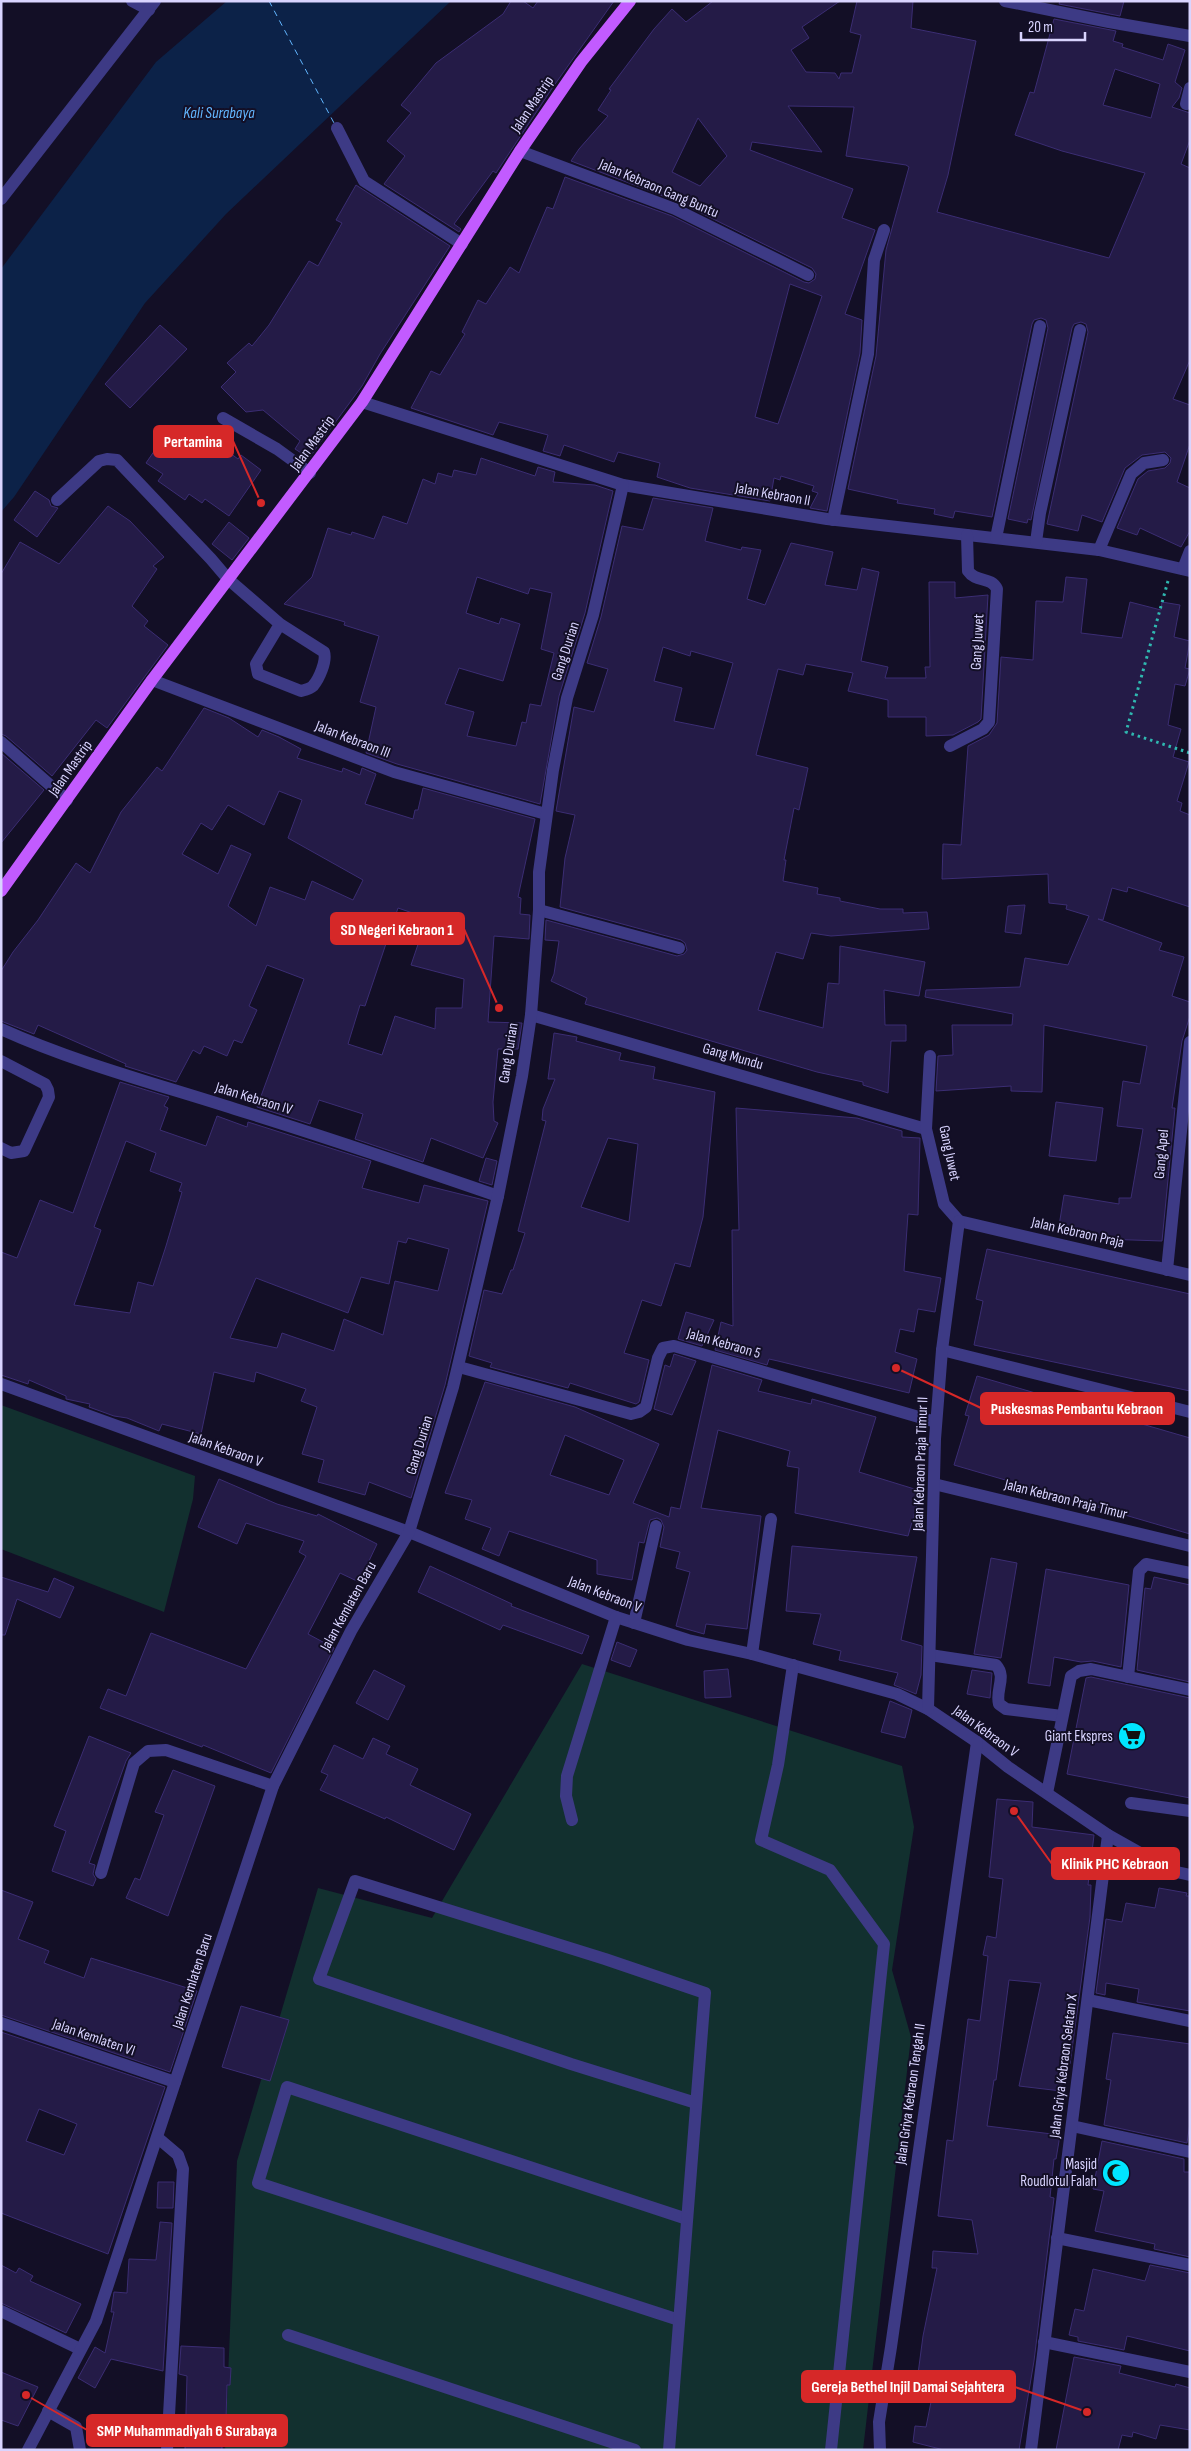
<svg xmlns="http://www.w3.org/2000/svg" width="1191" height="2451" font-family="'Sofia Sans Condensed',sans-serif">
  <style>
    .green { fill: #12302f }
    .water { fill: #0c2248 }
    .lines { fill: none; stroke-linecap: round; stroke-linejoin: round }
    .ferry { stroke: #62b6ff; stroke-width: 1; stroke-dasharray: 6 5; stroke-linecap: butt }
    .building { fill: #241b47; stroke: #3b2d73; fill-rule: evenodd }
    .path { stroke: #2fb8b0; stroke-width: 3; stroke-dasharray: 2.5 4; stroke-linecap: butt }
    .minor { stroke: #3d3a85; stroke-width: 12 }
    .major { stroke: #c25bff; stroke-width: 12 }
    .labels { text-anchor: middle; stroke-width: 4; stroke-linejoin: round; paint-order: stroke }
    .street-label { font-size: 15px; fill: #d9d4ff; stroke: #130f26 }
    .poi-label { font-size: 15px; fill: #d9d4ff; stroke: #130f26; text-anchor: end }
    .water-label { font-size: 16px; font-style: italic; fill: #62b6ff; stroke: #130f26 }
    .leader { fill: none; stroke: #d62828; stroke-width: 2 }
    .callout-dot { fill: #d62828; stroke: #130f26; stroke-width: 2 }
    .callout { fill: #d62828; stroke: #d62828; stroke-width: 2 }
    .callout-label { font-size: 16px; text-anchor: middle; font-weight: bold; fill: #fff }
  </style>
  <rect width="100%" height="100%" fill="#130f26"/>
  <g class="green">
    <path d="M1 1405 195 1476 193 1499 164 1612 1 1549Z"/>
    <path d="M582 1664 902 1766 914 1827 892 1970 911 2037 863 2450H225L237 2161 318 1888 432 1918Z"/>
  </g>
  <path class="water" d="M227 1H451L226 214 145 303 14 497 1 512V269L156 62Z"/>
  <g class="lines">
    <path class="ferry" d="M269 1 334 123"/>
  </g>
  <g class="building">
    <path d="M511 1H523L533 8 538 1H614L553 87 496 173 493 171 454 224 461 229 459 232 384 184 405 156 387 141 411 113 401 105 436 63 503 14Z"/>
    <path d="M713 1H840L802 27 809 38 791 50 806 72 835 73 839 79 841 73H852L861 35 850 32 857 1H913L911 28 976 41 948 175 937 212 1109 258 1145 173 1062 151 1015 135 1030 92 1034 93 1054 19 1116 31 1113 41 1123 44 1122 47 1163 60 1168 44 1185 50 1175 82 1182 88 1179 98 1172 107 1190 113V140L1181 164 1190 168V360L1173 399 1190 405V444L1177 482 1190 488V531L1181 547 1140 528 1137 535 1117 528 1138 479 1148 471 1165 468 1170 463 1171 458 1165 452 1142 455 1125 468 1102 522 1082 515 1078 531 1047 524 1088 332 1086 324 1081 322 1074 324 1072 328 1031 520 1028 519 1027 523 1008 519 1048 328 1046 320 1041 318 1034 320 1032 324 992 517 955 511 953 518 934 514 935 509 897 503 898 500 848 489 876 356 886 250 909 167 906 165 846 156 854 107 788 106 822 152 752 142 750 150 853 189 842 218 875 230 845 314 862 320 860 353 827 511 810 508 818 493 812 491 814 486 781 476 780 480 774 478 770 501 690 488 657 477 660 463 618 452 614 462 564 445 560 456 543 451 548 435 499 422 493 435 411 408 431 371 440 375 465 334 462 332 478 300 486 304 510 267 519 273 547 207 553 209 565 177 672 216 804 282 809 283 815 279 816 274 812 268 679 202 571 161 579 149 608 116 598 110 611 90 609 89 654 29 672 9 686 22ZM1115 69 1160 84 1151 118 1103 105ZM698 118 727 156 700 186 672 172ZM790 284 822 296 778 424 755 417Z"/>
    <path d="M1060 1H1124L1120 16 1059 4Z"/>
    <path d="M356 185 450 246 380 354 362 386 309 458 295 449 300 441 263 410 246 412 221 387 236 372 227 363 249 343 252 346 269 325 309 261 318 266 342 223 336 220Z"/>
    <path d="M160 325 187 349 130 408 105 384Z"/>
    <path d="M195 427 238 459 241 455 261 470 229 516 205 499 202 503 189 494 185 500 158 481 163 474 146 463 157 447 173 458Z"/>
    <path d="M481 458 535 476 538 467 555 472 553 482 595 485 613 491 585 613 559 696 540 804 397 764 366 753 376 707 360 702 379 636 344 625 345 622 284 604 312 577 328 528 351 535 352 532 374 539 383 516 407 524 423 479 435 484 438 473 452 477 454 470 476 475ZM477 577 528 594 530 588 552 593 541 649 554 653 541 706 530 704 526 723 522 722 516 746 467 736 474 712 445 704 459 668 503 681 520 624 501 618 499 624 466 613Z"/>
    <path d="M35 491 49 500 51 506 58 508 37 537 14 520Z"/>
    <path d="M653 498 713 508 705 541 741 550 742 547 761 550 747 599 765 605 791 543 833 552 825 585 857 590 862 568 879 572 861 661 888 667 885 678H926L925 667H930L929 582H955V598L988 595 981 719 978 722 953 735 926 736V717H888V700L848 691 853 673 806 664 803 675 778 669 756 755 808 768 799 810 794 808 784 860H786L783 881 818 888 817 894 840 898V901L880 909H903V913L927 912 929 929 831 936 811 933 803 959 776 952 758 1010 823 1028 828 983 839 984 840 946 925 962 919 996 884 990 885 1025H906V1041H891L888 1093 863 1085V1082L817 1072 585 1004 587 998 551 981 554 974 559 941 545 940 546 920 677 956 684 954 687 950 685 943 681 940 560 907 565 858 575 815 556 811 574 707 594 712 608 669 587 663 601 617 622 526 643 530ZM663 647 690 656 691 651 733 663 714 729 674 721 682 688 654 681Z"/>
    <path d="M108 506 130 521 164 557 153 566 157 569 132 606 148 621 144 626 168 645 107 728 96 720 52 776 6 736 1 734V574L20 542 59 564Z"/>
    <path d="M229 522 249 538 232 560 212 544Z"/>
    <path d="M1066 577 1087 579 1081 633 1122 638 1130 602 1161 610 1162 602 1180 605 1174 637 1190 641 1185 668 1190 669 1185 686 1175 684 1168 725 1181 729 1173 757 1189 762 1177 801 1182 803 1180 811 1190 815V907L1128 887 1127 892 1112 888 1103 920 1098 919 1162 943 1159 950 1184 957 1172 996 1190 1002V1016L1182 1041 1172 1108H1175L1162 1241 1103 1239 1058 1232 1064 1195 1119 1204V1198H1131L1143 1129 1117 1126 1123 1081 1140 1084 1147 1046 1044 1025 1042 1092 1011 1091V1086L936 1091 938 1056 953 1055 952 1025H1012L1013 1014 925 997 926 990 1020 987 1025 958 1068 965 1089 916 1066 909 1067 905 1049 903 1048 874 942 879 943 844 961 845 968 746 989 735 997 723 1001 657 1033 660 1036 601 1063 602Z"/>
    <path d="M204 708 229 718 258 737 262 730 279 737 301 749 297 758 342 772 343 768 360 775 362 768 376 774 365 804 413 819 415 810H418L423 788 535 819 518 897 521 898 520 914 530 915 529 939 494 936 488 1022 522 1023 518 1049H498L493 1102 494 1121 498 1123 483 1158 431 1138 423 1162 355 1139 363 1114 319 1100 310 1124 257 1107 304 979 267 965 249 1006 257 1010 242 1043 234 1040 227 1056 204 1046 200 1054 193 1050 176 1082 125 1066 126 1064 38 1025 34 1034 1 1021V971L13 952 38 920 76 863 90 873 121 812 157 767 162 771ZM279 791 302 800 288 838 363 880 353 900 312 881 305 900 270 887 256 926 228 906 251 854 231 845 218 874 182 854 201 823 212 830 228 805 264 825ZM398 908 427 918 411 965 464 979 462 1008H436L435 1029 395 1016 382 1055 348 1044 360 1005 365 1006Z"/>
    <path d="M1 753 44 790 1 843Z"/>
    <path d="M1025 905 1021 934 1005 932 1008 906Z"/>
    <path d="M554 1033 577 1037 576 1041 621 1053 619 1060 655 1067 653 1079 715 1092 703 1217 690 1267 675 1263 661 1306 642 1300 624 1353 649 1360 639 1402 636 1404 570 1383 568 1388 490 1367 492 1363 469 1356 484 1290 502 1294 511 1270H513L525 1233 518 1231 546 1121 542 1120 543 1109 555 1079H548ZM608 1138 638 1144 629 1222 581 1207Z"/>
    <path d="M120 1082 169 1097 164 1106 168 1108 160 1130 206 1146 217 1116 247 1127 248 1122 371 1161 362 1188 419 1203 424 1185 488 1201 445 1385 411 1498 369 1482 365 1495 318 1482 324 1460 302 1454 317 1407 301 1401 306 1389 256 1372 254 1382 214 1372 201 1434 162 1424 159 1431 127 1418 114 1416 89 1407 90 1404 66 1399V1396L29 1380 28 1384 1 1375V1252L17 1258 40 1200 73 1213ZM126 1141 156 1153 150 1171 182 1183 179 1191 182 1192 166 1246 153 1286 138 1282 130 1313 74 1305 101 1230 94 1227ZM408 1238 449 1249 438 1291 395 1281 383 1335 344 1319 334 1351 282 1333 277 1348 230 1338 256 1278 348 1313 361 1277 389 1284 398 1241 406 1243Z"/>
    <path d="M1056 1102 1103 1108 1096 1161 1049 1156Z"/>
    <path d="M736 1108 857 1118 902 1131V1137L920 1138 918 1215 908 1214 904 1271 941 1278 935 1312 918 1309 914 1332 900 1329 895 1352 917 1359 909 1393 778 1361 769 1359 767 1365 715 1350 721 1322 733 1326 732 1230H739Z"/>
    <path d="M486 1158 497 1161 492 1185 479 1181Z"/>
    <path d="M987 1249 1190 1294V1391L974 1345 983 1301 976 1299Z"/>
    <path d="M686 1312 714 1320 702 1346 678 1339Z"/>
    <path d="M674 1354 696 1361 672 1415 654 1409 665 1365 670 1367Z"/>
    <path d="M712 1365 762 1380 758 1391 811 1404 812 1399 876 1417 859 1472 921 1491 908 1536 795 1513 799 1468 787 1466 790 1451 718 1430 701 1508 761 1516 747 1629 706 1624 704 1634 676 1626 690 1572 676 1568 680 1552 660 1547 664 1527 661 1520 657 1518 650 1520 644 1543 639 1542 632 1580 597 1574V1560L509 1531 499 1556 482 1549 491 1528 465 1519 472 1500 445 1493 485 1382 575 1407 659 1444 633 1503 669 1517 671 1507 680 1509ZM565 1435 624 1460 609 1495 550 1475Z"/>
    <path d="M977 1376 1190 1438V1534L954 1465 969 1416 965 1415Z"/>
    <path d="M219 1479 277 1504 317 1516 318 1514 377 1544 359 1582 340 1573 308 1634 334 1648 271 1773 203 1745 202 1747 100 1708 108 1689 126 1696 151 1633 246 1669 306 1556 299 1552 304 1541 246 1523 237 1544 198 1527Z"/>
    <path d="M792 1546 917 1557 901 1640 922 1646 921 1675 916 1694 894 1685 898 1673 839 1660 841 1651 813 1644 821 1614 786 1611Z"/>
    <path d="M991 1558 1017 1563 1001 1658 974 1654Z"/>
    <path d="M430 1566 512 1604 511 1606 589 1636 582 1654 503 1625 500 1630 418 1592Z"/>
    <path d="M1046 1569 1129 1585 1121 1667 1093 1661 1081 1662 1054 1657 1050 1686 1028 1683Z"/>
    <path d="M1 1577 48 1592 54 1578 74 1587 60 1618 17 1599 5 1635H1Z"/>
    <path d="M1154 1577 1190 1585V1682L1137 1670 1145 1588 1151 1589Z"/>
    <path d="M617 1642 637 1650 630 1667 611 1660Z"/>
    <path d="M728 1669 731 1697 705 1698 704 1671Z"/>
    <path d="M374 1670 405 1686 388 1720 356 1703Z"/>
    <path d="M972 1670 992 1673 990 1698 967 1694Z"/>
    <path d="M1091 1677 1190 1698V1798L1067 1774 1086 1678Z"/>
    <path d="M890 1701 912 1710 905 1738 881 1732Z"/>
    <path d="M89 1736 131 1753 126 1761 89 1863 95 1865 93 1874 96 1879 93 1886 52 1871 66 1831 54 1826Z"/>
    <path d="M373 1738 390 1746 386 1754 418 1769 410 1785 471 1814 454 1850 386 1817 385 1819 320 1790 328 1775 321 1772 334 1745 363 1759Z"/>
    <path d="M173 1770 215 1786 168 1916 126 1898 135 1878 140 1880 164 1815 155 1812Z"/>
    <path d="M997 1799 1033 1802 1032 1827 1094 1835 1088 1885H1091L1090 1917 1070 2064H1065L1061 2091 1019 2086 1041 1983 1009 1980 996 2080H994L987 2126 1060 2135 1056 2159H1054L1050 2197 1054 2198 1034 2361 1019 2450H944L913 2442 915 2426 926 2427 933 2392 916 2389 923 2336 937 2268H932L933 2251 978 2254 972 2220 938 2216 947 2140 953 2141 968 2019 980 2021 988 1956 983 1955 987 1936 996 1938 1003 1879 989 1877Z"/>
    <path d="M1159 1888 1187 1893 1186 1896H1190V2011L1137 2002 1139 1989 1106 1983 1105 1995 1096 1993 1106 1919 1122 1922 1126 1903 1155 1908Z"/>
    <path d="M1 1890 33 1902 18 1939 49 1951 44 1963 84 1978 91 1958 197 1991 170 2072 1 2015Z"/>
    <path d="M241 2006 289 2020 270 2081 222 2067Z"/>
    <path d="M1 2032 165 2087 108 2254 1 2213ZM39 2109 77 2124 64 2155 26 2141Z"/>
    <path d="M1113 2033 1190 2044V2123L1187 2143 1104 2125 1111 2080 1106 2079Z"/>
    <path d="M1102 2141 1184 2159V2172H1190V2257L1154 2249 1155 2244 1095 2231 1104 2191 1093 2189Z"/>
    <path d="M158 2182H174L173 2208H157Z"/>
    <path d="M160 2222 172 2223 163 2371 111 2359 95 2388 78 2378 95 2347 105 2353 114 2312H111L114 2292 127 2293 129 2259 156 2260Z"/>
    <path d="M1 2265 16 2273 19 2268 33 2276 30 2281 81 2304 66 2333 1 2303Z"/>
    <path d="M1150 2265 1190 2273V2351L1127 2336 1124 2350 1078 2341V2337L1069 2335 1075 2309 1084 2311 1093 2269 1145 2281Z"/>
    <path d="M181 2346 224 2348V2367L231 2368 230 2385H227L226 2420H222V2450H185L187 2376 179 2374Z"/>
    <path d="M1074 2357 1121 2366 1119 2373 1175 2387 1176 2384 1190 2388V2430L1160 2425 1156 2439 1133 2432 1132 2437 1122 2435 1118 2450H1056Z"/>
    <path d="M1 2372 38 2387 18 2426 1 2420Z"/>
  </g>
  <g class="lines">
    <path class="path" d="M1168 581 1126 732 1190 753"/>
    <g class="minor">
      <path d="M132 1 149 10"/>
      <path d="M1005 1 1109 22 1190 36"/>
      <path d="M1186 104 1190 88"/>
      <path d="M337 128 364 181 462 244"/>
      <path d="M520 151 675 209 808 275"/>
      <path d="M1 199 155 1"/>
      <path d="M362 402 623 485 827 519 1099 550 1190 571"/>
      <path d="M223 418 277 449 310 473"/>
      <path d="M57 500 99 461 107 459 117 460 211 559 228 579 280 624 324 652C327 661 319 679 313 686 310 689 305 690 301 691L258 674 256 664 280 624"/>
      <path d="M833 520 868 354 874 260 884 230"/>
      <path d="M996 538 1040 326"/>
      <path d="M1036 542 1040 513 1080 330"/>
      <path d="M1099 550 1131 474 1144 463 1163 460"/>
      <path d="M1183 569 1190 551"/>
      <path d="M152 680 394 772 546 814"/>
      <path d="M1 742 67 800"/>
      <path d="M950 746 983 729 989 722 997 589C991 576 976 583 968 571L967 535"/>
      <path d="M539 910 679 948"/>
      <path d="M531 1015 926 1129"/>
      <path d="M1 1029C76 1063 157 1084 235 1109 323 1136 411 1166 498 1196"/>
      <path d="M930 1056 926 1129 944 1204 959 1221"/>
      <path d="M1 1061 45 1084 48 1090 49 1097 24 1151 11 1153 1 1148"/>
      <path d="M959 1221 1190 1275"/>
      <path d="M1167 1270 1190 1042"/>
      <path d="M942 1350 1190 1412"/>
      <path d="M459 1367 631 1414 639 1412 646 1407 658 1358 663 1348 674 1346 936 1422"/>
      <path d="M1 1384 409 1532 616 1617 688 1640 752 1654 897 1694 928 1709 977 1742 1008 1767 1108 1835 1172 1871 1190 1875"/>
      <path d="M934 1484 1190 1546"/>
      <path d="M634 1623 656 1526"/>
      <path d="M752 1654 771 1519"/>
      <path d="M930 1655 996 1665C1007 1677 995 1690 999 1704L1006 1709 1062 1716"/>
      <path d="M793 1665 778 1765 761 1840 830 1870 884 1944 831 2450"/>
      <path d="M1128 1677 1139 1571 1146 1564 1190 1573"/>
      <path d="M928 1709 935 1439 942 1350 959 1221"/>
      <path d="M1047 1793 1071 1676 1079 1671 1091 1669 1190 1690"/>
      <path d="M1131 1803 1190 1811"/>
      <path d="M572 1820 566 1796 567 1776 616 1617"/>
      <path d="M101 1873 134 1763 148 1751 166 1750 273 1786"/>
      <path d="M1088 2000 1190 2021"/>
      <path d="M1 2023 175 2082"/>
      <path d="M1072 2126 1190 2152"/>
      <path d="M158 2138 178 2155 183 2169 167 2450"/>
      <path d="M1057 2238 1190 2265"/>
      <path d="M1 2311 80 2349"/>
      <path d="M679 2320 258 2183 287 2087 687 2219"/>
      <path d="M288 2335 635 2450"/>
      <path d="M1044 2342 1190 2372"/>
      <path d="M48 2411 76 2427 80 2450"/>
      <path d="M28 2450 96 2321 273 1786 351 1631 409 1532 453 1387 498 1196 522 1076 531 1015 539 910V872L553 770 567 698 593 615 623 485"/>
      <path d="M669 2450 705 1993 605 1959 355 1881 319 1979 571 2064 696 2103"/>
      <path d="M880 2450 879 2422 891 2347 977 1742"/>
      <path d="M1031 2450 1108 1835"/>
    </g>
    <path class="major" d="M1 891 152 680 362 402 520 151 581 62 630 1"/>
  </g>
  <defs>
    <symbol id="supermarket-disc" viewBox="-11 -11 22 22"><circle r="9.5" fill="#00e5ff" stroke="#130f26"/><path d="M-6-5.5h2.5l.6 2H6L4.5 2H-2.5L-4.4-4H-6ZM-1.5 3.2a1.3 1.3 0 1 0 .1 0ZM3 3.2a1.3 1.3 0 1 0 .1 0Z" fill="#111"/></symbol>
    <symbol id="mosque-disc" viewBox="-11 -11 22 22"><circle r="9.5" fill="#00e5ff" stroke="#130f26"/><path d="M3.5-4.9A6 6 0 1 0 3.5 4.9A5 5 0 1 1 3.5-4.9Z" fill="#111"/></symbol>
  </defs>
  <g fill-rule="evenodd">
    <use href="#supermarket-disc" x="1116" y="1720" width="32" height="32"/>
    <use href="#mosque-disc" x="1100" y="2157" width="32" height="32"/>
  </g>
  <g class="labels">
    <g class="street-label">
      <text transform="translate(532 104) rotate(-56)" y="5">Jalan Mastrip</text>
      <text transform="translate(659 188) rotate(23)" y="5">Jalan Kebraon Gang Buntu</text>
      <text transform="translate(312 443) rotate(-54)" y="5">Jalan Mastrip</text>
      <text transform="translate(773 494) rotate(10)" y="5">Jalan Kebraon II</text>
      <text transform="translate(977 642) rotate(-87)" y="5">Gang Juwet</text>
      <text transform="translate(565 651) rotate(-72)" y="5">Gang Durian</text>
      <text transform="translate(353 739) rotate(21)" y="5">Jalan Kebraon III</text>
      <text transform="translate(70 768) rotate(-55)" y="5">Jalan Mastrip</text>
      <text transform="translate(508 1053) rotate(-81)" y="5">Gang Durian</text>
      <text transform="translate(733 1056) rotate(16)" y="5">Gang Mundu</text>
      <text transform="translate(254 1098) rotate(17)" y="5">Jalan Kebraon IV</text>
      <text transform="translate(950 1153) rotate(78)" y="5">Gang Juwet</text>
      <text transform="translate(1161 1154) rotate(-85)" y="5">Gang Apel</text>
      <text transform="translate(1078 1232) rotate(13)" y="5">Jalan Kebraon Praja</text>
      <text transform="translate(724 1343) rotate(16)" y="5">Jalan Kebraon 5</text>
      <text transform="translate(419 1445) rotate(-73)" y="5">Gang Durian</text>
      <text transform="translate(226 1449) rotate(20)" y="5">Jalan Kebraon V</text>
      <text transform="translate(920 1464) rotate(-88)" y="5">Jalan Kebraon Praja Timur II</text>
      <text transform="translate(1066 1499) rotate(14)" y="5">Jalan Kebraon Praja Timur</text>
      <text transform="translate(605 1594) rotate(21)" y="5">Jalan Kebraon V</text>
      <text transform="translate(348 1606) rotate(-61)" y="5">Jalan Kemlaten Baru</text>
      <text transform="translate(986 1731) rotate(36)" y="5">Jalan Kebraon V</text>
      <text transform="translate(192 1981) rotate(-72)" y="5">Jalan Kemlaten Baru</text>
      <text transform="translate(94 2037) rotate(19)" y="5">Jalan Kemlaten VI</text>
      <text transform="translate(1063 2066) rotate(-83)" y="5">Jalan Griya Kebraon Selatan X</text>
      <text transform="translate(910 2094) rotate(-82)" y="5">Jalan Griya Kebraon Tengah II</text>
    </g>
    <g class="poi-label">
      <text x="1113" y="1741">Giant Ekspres</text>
      <text x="1097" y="2169">Masjid<tspan x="1097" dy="17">Roudlotul Falah</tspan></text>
    </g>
    <g class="water-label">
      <text x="219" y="118">Kali Surabaya</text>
    </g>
  </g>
  <path class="leader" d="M261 503L233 441M499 1008L464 929M896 1368L981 1408M1014 1811L1052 1864M1087 2412L1015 2387M26 2395L87 2430"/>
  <g class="callout-dot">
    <circle cx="261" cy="503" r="5"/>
    <circle cx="499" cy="1008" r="5"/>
    <circle cx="896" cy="1368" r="5"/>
    <circle cx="1014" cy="1811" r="5"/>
    <circle cx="1087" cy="2412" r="5"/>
    <circle cx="26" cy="2395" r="5"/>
  </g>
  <g class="callout">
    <rect x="154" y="426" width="79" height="31" rx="5"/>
    <rect x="331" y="913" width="133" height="31" rx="5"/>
    <rect x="981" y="1393" width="193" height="31" rx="5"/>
    <rect x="1052" y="1848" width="127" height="31" rx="5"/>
    <rect x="802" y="2371" width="213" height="31" rx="5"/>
    <rect x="87" y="2415" width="200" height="31" rx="5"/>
  </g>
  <g class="callout-label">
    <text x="193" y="447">Pertamina</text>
    <text x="397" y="935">SD Negeri Kebraon 1</text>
    <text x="1077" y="1414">Puskesmas Pembantu Kebraon</text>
    <text x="1115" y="1869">Klinik PHC Kebraon</text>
    <text x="908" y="2392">Gereja Bethel Injil Damai Sejahtera</text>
    <text x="187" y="2436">SMP Muhammadiyah 6 Surabaya</text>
  </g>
  <rect width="1191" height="2451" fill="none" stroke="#d9d4ff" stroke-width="5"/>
  <path d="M1021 32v8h64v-8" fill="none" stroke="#d9d4ff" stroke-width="2.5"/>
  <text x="1028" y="32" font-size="15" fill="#d9d4ff" stroke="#130f26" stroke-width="4" paint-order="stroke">20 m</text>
</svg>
